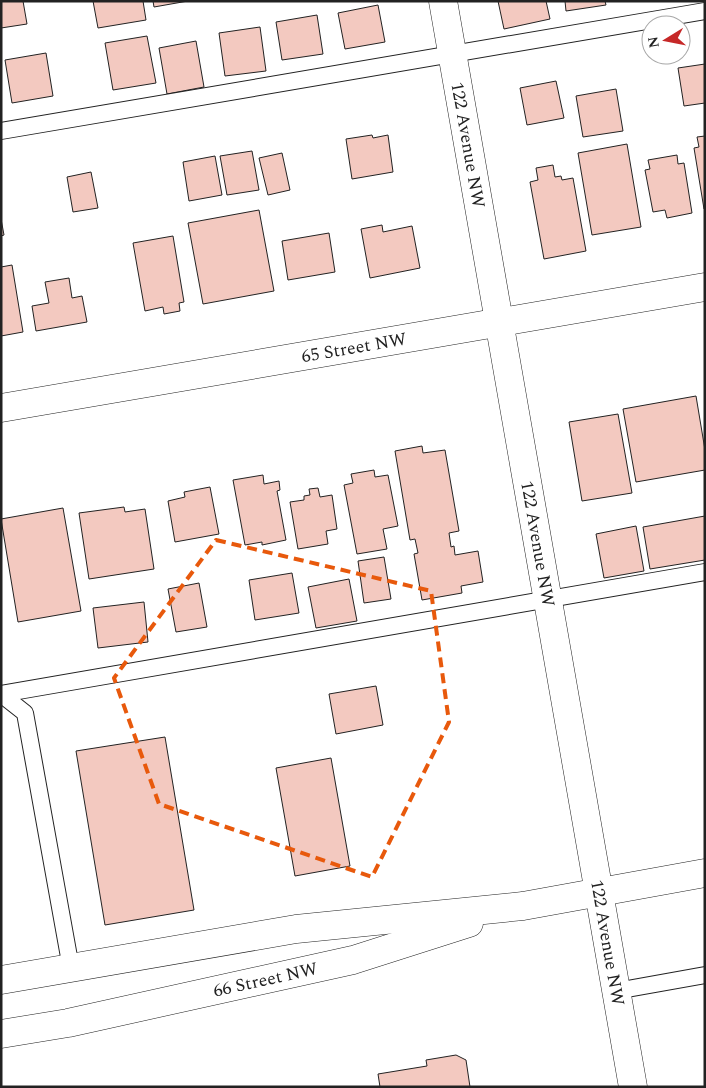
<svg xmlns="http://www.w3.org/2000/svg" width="706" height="1088" font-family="Spectral,serif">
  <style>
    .building { fill: #f3c9c0; stroke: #222 }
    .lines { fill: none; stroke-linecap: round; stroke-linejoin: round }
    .service-casing { stroke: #222; stroke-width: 18 }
    .minor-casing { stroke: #222; stroke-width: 29 }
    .secondary-casing { stroke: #222; stroke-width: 29 }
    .service { stroke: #fff; stroke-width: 16 }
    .minor { stroke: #fff; stroke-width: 28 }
    .secondary { stroke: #fff; stroke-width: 28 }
    .marked { fill: none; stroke: #e8590c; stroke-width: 4; stroke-dasharray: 10 6; stroke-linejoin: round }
    .labels { text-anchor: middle; stroke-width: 4; stroke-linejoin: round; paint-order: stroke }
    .street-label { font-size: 18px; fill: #222; stroke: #fff }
  </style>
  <rect width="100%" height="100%" fill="#fff"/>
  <g class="building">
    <path d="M1 1H23L27 24 1 28Z"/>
    <path d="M93 1H143L146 20 98 28Z"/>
    <path d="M153 1H188L154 7Z"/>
    <path d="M498 1H546L550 19 504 29Z"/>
    <path d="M565 1H605L606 5 566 11Z"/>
    <path d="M378 5 385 42 345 49 338 13Z"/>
    <path d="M317 15 323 54 282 60 276 22Z"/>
    <path d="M260 27 266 71 225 76 219 33Z"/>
    <path d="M147 36 156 83 113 90 105 43Z"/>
    <path d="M196 41 204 87 167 94 159 48Z"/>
    <path d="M46 53 53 96 12 103 5 60Z"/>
    <path d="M705 64V103L684 106 678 68Z"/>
    <path d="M556 81 564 118 527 125 520 88Z"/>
    <path d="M616 89 623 131 583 137 576 96Z"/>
    <path d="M372 135 373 138 388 135 393 172 352 179 346 139Z"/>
    <path d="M705 136V209H704L694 148 699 147 697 137Z"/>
    <path d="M627 144 641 227 592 235 578 153Z"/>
    <path d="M252 151 259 190 227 195 220 156Z"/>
    <path d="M282 153 290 190 268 195 259 158Z"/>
    <path d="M677 155 678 164 684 163 692 213 667 218 665 210 653 212 645 170 650 169 648 160Z"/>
    <path d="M215 156 222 195 189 201 183 162Z"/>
    <path d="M553 165 555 177 561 176 562 180 573 178 586 251 544 259 530 182 538 180 536 168Z"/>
    <path d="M91 172 98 208 73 212 67 177Z"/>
    <path d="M259 210 274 291 203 304 188 223Z"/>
    <path d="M1 219 4 235 1 236Z"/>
    <path d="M382 225 383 232 412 226 420 268 370 278 361 229Z"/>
    <path d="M329 233 335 272 288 280 282 241Z"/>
    <path d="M173 236 184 302 179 303 180 311 164 314 163 307 145 311 133 243Z"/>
    <path d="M12 265 23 332 1 336V267Z"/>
    <path d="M69 278 72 298 82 296 87 322 36 331 32 306 49 303 45 282Z"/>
    <path d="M696 396 705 450V470L636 482 623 409Z"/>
    <path d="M618 414 632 493 582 501 569 422Z"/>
    <path d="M422 446 423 453 445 450 459 531 449 533 451 547 454 546 455 555 478 551 483 582 461 586 462 593 422 600 414 554 418 553 415 539 410 540 395 451Z"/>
    <path d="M374 470 375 477 388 475 398 526 383 529 387 549 357 554 344 485 353 483 351 474Z"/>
    <path d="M263 475 264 484 279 481 280 490 277 491 286 540 262 545V542L245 545 233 480Z"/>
    <path d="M210 487 219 534 175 542 168 501 185 497 184 492Z"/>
    <path d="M318 488 320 497 332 495 337 529 326 531 328 544 298 549 290 502 304 500V496L310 495 309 489Z"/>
    <path d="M124 507 125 512 145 509 154 569 89 579 79 513Z"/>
    <path d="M63 508 81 611 18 622 1 519Z"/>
    <path d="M705 516V560L650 569 643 527Z"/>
    <path d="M636 526 644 571 604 578 596 534Z"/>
    <path d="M384 557 391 599 364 603 358 561Z"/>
    <path d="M292 573 299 613 255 620 249 580Z"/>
    <path d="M349 579 357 621 316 628 308 587Z"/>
    <path d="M199 583 207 627 176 632 168 589Z"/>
    <path d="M144 602 148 642 98 648 93 608Z"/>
    <path d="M376 686 383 725 336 734 329 694Z"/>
    <path d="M165 737 194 910 105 925 76 751Z"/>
    <path d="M331 758 350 866 295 876 276 768Z"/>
    <path d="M456 1055 466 1060 470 1087H380L378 1074 427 1066 426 1060Z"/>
  </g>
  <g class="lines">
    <defs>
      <g id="service">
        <path d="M1 131 705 11"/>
        <path d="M1 694 705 572"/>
        <path d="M1 694 25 713 71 968"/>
        <path d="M616 991 705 975"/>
      </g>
      <g id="minor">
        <path id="s1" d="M443 1 633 1087"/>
        <path id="s2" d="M1 408 705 287"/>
      </g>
      <g id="secondary">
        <path d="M1 980 296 929 523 906 705 873"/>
        <path id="s3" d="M1 1034 68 1023 353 960 469 923"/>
      </g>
    </defs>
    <use href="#service" class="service-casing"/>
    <use href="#minor" class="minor-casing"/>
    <use href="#secondary" class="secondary-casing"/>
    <use href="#service" class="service"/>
    <use href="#minor" class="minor"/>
    <use href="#secondary" class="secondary"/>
  </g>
  <path class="marked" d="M216 540 431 591 449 722 372 877 159 804 114 678Z"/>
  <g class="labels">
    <g class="street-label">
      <text dy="6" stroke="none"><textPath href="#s1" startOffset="146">122 Avenue NW</textPath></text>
      <text dy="6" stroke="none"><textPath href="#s2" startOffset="358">65 Street NW</textPath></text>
      <text dy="6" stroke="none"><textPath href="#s1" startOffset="551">122 Avenue NW</textPath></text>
      <text dy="6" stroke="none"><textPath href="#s1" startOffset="956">122 Avenue NW</textPath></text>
      <text dy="6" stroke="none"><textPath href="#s3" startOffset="270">66 Street NW</textPath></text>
    </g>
  </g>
  <rect width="706" height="1088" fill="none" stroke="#222222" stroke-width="5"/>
  <g transform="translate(666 40) rotate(260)"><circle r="24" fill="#ffffff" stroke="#a7a7a7"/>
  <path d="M0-4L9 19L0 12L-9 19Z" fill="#c62828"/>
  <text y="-8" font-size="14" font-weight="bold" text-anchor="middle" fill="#222222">N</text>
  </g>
</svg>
